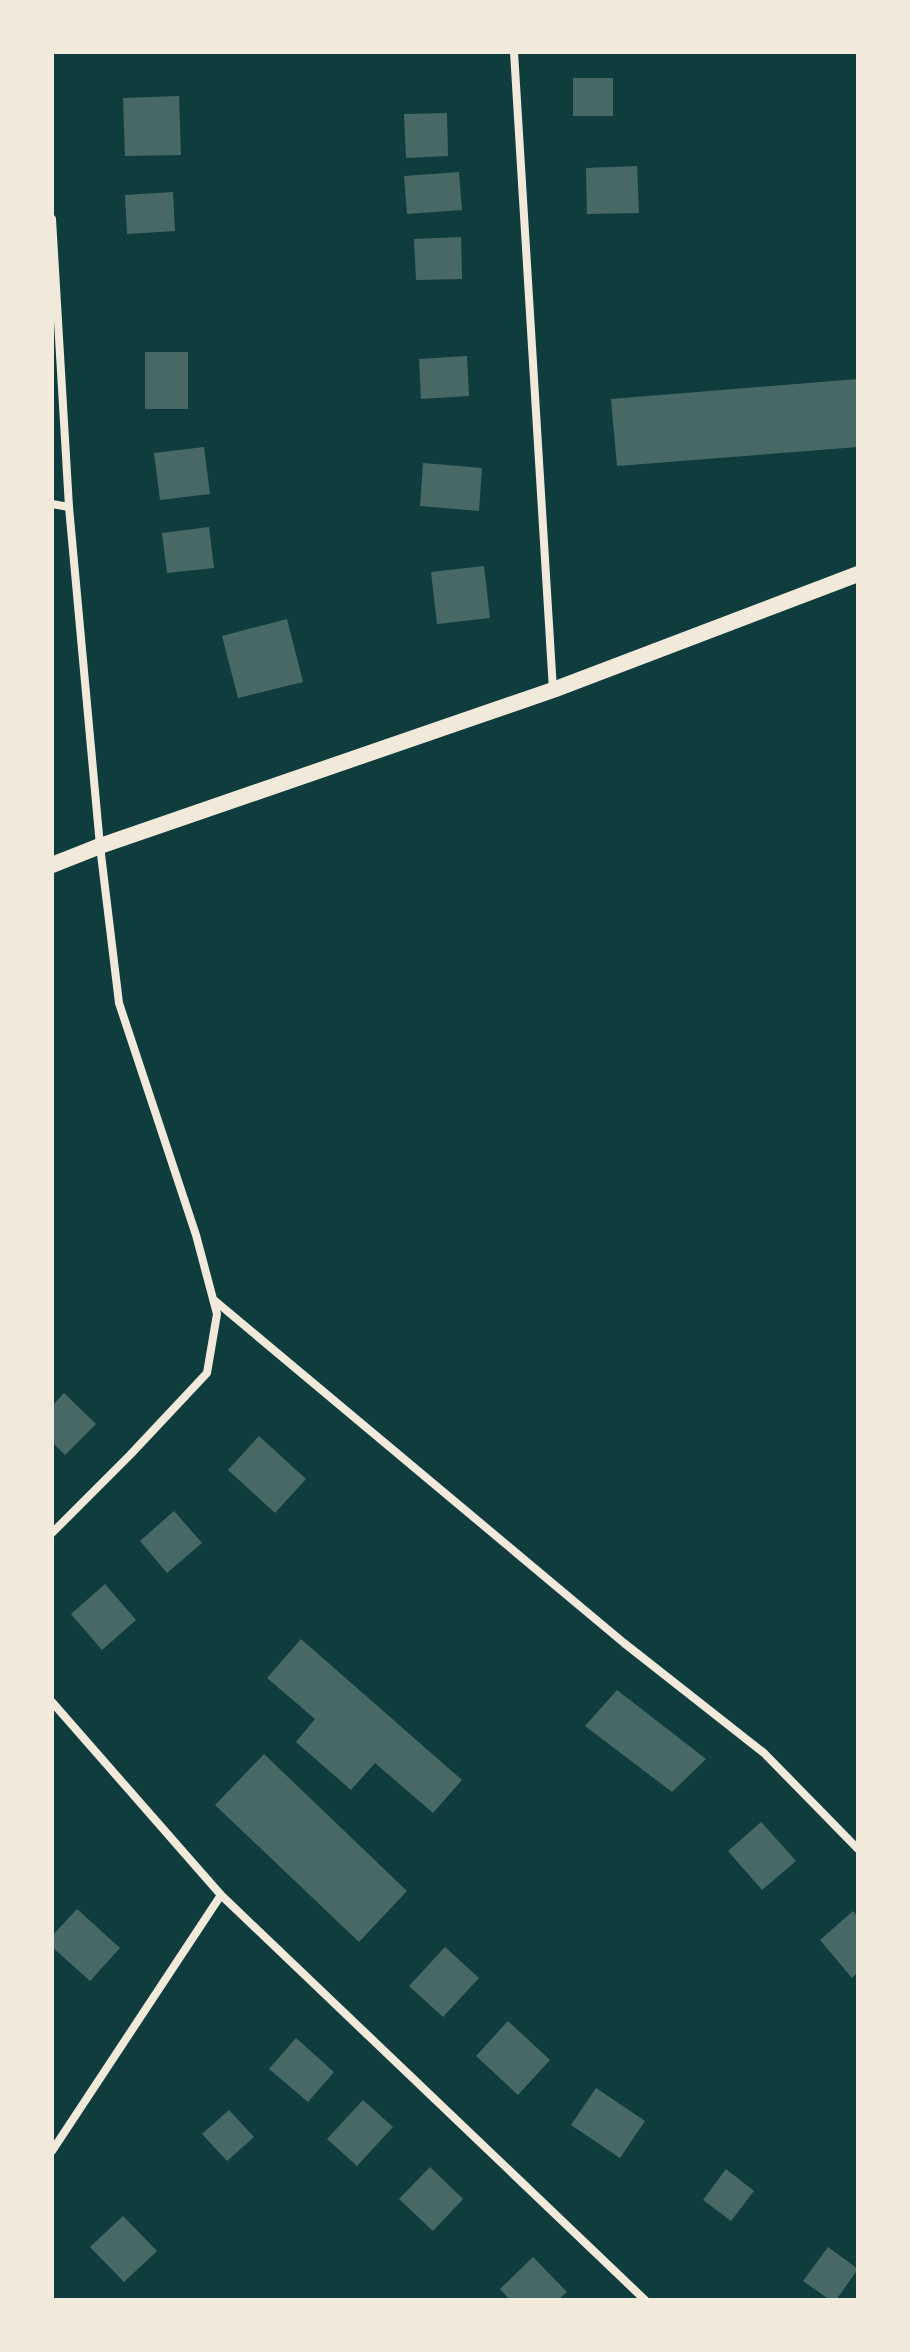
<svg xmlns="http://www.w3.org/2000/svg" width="910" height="2352" font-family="Raleway,sans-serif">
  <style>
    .building { fill: #486865 }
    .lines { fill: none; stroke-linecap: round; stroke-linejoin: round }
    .minor { stroke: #f1e9da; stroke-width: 8 }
    .secondary { stroke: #f1e9da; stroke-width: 16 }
  </style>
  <rect width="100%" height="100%" fill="#0f3d3e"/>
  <g class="building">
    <rect x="573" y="78" width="40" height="38"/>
    <path d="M179 96 181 155 125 156 123 98Z"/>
    <path d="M447 113 448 156 406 158 404 114Z"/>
    <path d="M637 166 639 213 587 214 586 168Z"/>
    <path d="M459 172 462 210 407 214 404 176Z"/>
    <path d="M173 192 175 231 127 234 125 195Z"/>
    <path d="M461 237 462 279 416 280 414 239Z"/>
    <rect x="145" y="352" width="43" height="57"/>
    <path d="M467 356 469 396 421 399 419 359Z"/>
    <path d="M858 379V447L617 466 611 399Z"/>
    <path d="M204 447 210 494 160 500 154 453Z"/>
    <path d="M423 463 482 468 479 511 420 506Z"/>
    <path d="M209 527 214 568 167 573 162 533Z"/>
    <path d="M484 566 490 618 437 624 431 572Z"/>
    <path d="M287 619 303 682 238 698 222 636Z"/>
    <path d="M64 1393 96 1424 65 1455 52 1442V1406Z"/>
    <path d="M259 1436 306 1479 275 1513 228 1470Z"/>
    <path d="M174 1511 202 1543 167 1573 140 1541Z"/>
    <path d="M105 1584 136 1620 102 1650 71 1614Z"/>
    <path d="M301 1639 462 1780 433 1813 375 1763 351 1790 296 1742 315 1719 267 1678Z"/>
    <path d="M617 1690 706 1759 672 1792 585 1726Z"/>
    <path d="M264 1754 407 1891 359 1942 215 1805Z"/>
    <path d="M761 1822 796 1861 762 1890 728 1851Z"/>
    <path d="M77 1909 120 1948 90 1981 52 1947V1936Z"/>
    <path d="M853 1911 858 1917V1972L852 1978 820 1940Z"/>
    <path d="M445 1947 479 1978 443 2017 409 1986Z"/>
    <path d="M508 2021 550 2060 518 2095 476 2056Z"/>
    <path d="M296 2038 334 2072 308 2102 269 2069Z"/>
    <path d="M596 2088 645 2121 620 2158 571 2125Z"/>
    <path d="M363 2100 393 2127 357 2166 327 2139Z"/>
    <path d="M229 2110 254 2137 227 2161 202 2134Z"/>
    <path d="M430 2167 463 2199 433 2231 399 2199Z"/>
    <path d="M726 2169 754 2191 731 2221 703 2200Z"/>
    <path d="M123 2216 157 2251 124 2282 90 2247Z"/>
    <path d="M828 2247 858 2269 836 2300H830L803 2281Z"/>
    <path d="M533 2257 567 2292 558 2300H510L500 2289Z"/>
  </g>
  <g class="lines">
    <g class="minor">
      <path d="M514 52 553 690"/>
      <path d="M52 219 69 507 100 846 119 1003 196 1235 217 1314 207 1373 130 1455 52 1533"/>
      <path d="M52 504 69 507"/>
      <path d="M214 1300 624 1643 764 1753 858 1849"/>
      <path d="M52 1702 221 1895 645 2300"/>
      <path d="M52 2151 221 1895"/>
    </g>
    <path class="secondary" d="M52 865 100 846 553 690 858 574"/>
  </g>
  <rect width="910" height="2352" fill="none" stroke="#f1e9da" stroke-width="108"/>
</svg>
